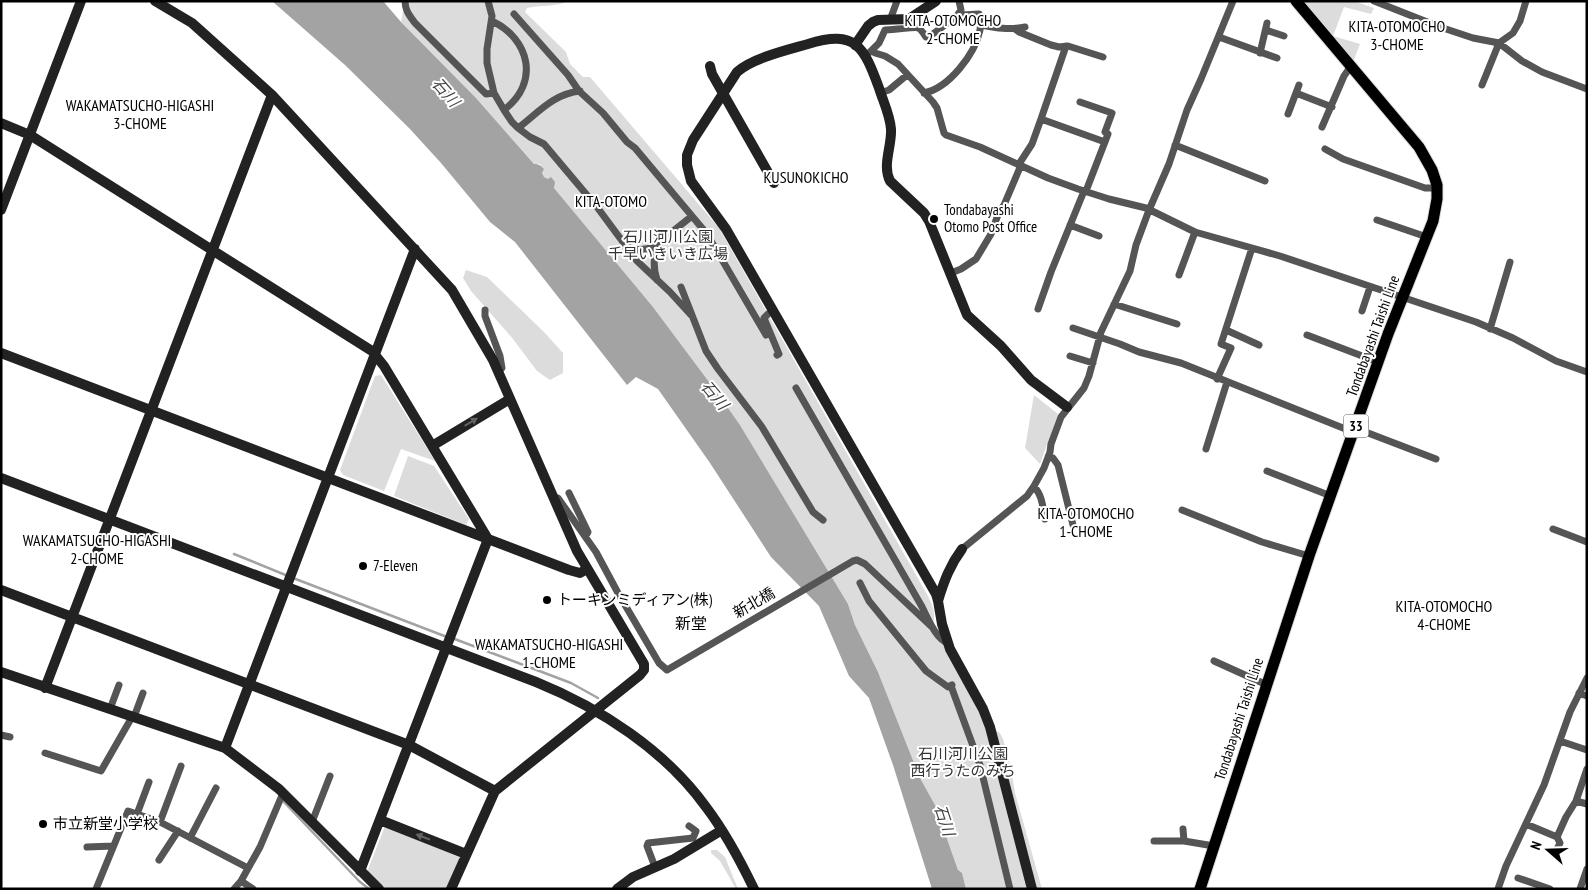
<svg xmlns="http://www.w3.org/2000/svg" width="1588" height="890" viewBox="0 0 1588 890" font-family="'PT Sans Narrow','Noto Sans JP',sans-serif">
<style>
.green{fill:#dcdcdc}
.water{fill:#a3a3a3}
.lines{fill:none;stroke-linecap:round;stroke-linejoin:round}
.stream{stroke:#a3a3a3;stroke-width:2.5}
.primary-casing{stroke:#dbdbdb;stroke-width:13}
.street{stroke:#555;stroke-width:7}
.secondary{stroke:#222;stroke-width:10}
.primary{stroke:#000;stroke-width:11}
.oneway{fill:#646464}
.poi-dot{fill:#000;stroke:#fff;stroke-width:2}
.labels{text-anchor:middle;stroke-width:4;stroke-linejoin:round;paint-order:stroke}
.shield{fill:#fff;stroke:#4c4c4c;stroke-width:1}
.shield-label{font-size:14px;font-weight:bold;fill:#000}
.poi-label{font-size:15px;fill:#000;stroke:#fff;text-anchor:start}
.park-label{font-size:15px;fill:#333;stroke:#fff}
.street-label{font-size:15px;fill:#000;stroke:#fff}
.neighbourhood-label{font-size:16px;fill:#000;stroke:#fff}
.water-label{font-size:16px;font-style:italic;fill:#444;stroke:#fff}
</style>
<rect width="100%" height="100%" fill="#fff"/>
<path class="green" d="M405,1H569C555,7 541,5 527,8L525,12L566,52L570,64L583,77H590L719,228L920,582C926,593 938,610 933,623L990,727L1000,733L1003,739L1011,768L1015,793L1042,889H966L962,874L958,870L935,805L920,778L878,672L855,625L848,604L740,425L721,398L653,307L554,188L548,179L544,177L542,173L544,169L540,164H534L476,98L401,22Z
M1301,1H1354L1374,8L1371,14L1344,7L1333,36L1360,44L1353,62Z
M466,270L487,277L544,332L563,353V373L550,380L537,371L513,339L471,291L463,278Z
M381,375L435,461L401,449L384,491L343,475L340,470L375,376Z
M1034,395L1058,414L1040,464L1025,448Z
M408,456L434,466L469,519L466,525L394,496Z
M385,826L459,857V862L447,889H385L367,872Z
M711,850H717L725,857L738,889H736L720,861L711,853Z"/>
<path class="water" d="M272,1H383L401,22L476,98L534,164C538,164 541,165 544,169L542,173L544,177L548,179L551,177L555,182L554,188L653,307L721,398L740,425L848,604L855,625L878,672L920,778L935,805L958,870L962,873L966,889H932L893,765L869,698L849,676L819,606L771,557L710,463L658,389L636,377L627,385L515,242L490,222L441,163L410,129L345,65Z"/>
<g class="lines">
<path class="stream" d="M234,554L288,576
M293,578L447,637
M452,638L571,683L598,698
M283,801L359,881L369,889"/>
<defs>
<path id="primary" d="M1200,889L1309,556L1388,334L1433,221L1437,199V185L1432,170L1419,147L1296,1"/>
</defs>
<use href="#primary" class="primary-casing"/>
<path class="street" d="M405,1C405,11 410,16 415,23L486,94L494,93
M488,1L492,16L487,49V63L494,93L504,110L512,122L518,128L530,137L544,144L597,207L637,261L670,292L691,315
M1374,1L1440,27L1473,38L1499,43L1522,61L1542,72L1587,89
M514,14L568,75L579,91L603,113L627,142L635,148L707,234L766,335
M890,20L897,1
M492,21C530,39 540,83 504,110
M981,25C997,28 1008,30 1025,27
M1015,29L1019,32L1051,45L1059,47L1068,46L1103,57
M1266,30L1284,36
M1219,37L1277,58
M1066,46L1041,119L1105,142
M873,50L875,53L885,56L898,64L933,102L937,108L944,133L946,135L980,147L1048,178L1078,189L1109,199L1146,208L1195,232L1280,256L1476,322L1513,338L1556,361L1587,372
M870,52L879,43L885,30C890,30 916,27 918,28C921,29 924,34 926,37L930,36L956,17L961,10L959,1
M1260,53L1267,23
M1482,85L1499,43L1513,33L1520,21L1526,1
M880,93L889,90L907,75
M924,93C949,88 975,54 980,30C981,25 980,19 979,14L962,15L959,14
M1296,93L1332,107
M1080,102L1112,113L1105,132L1108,134L1086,191
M1288,114L1299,85
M1322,127L1344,76L1351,66
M518,128C538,113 553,94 580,91
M1175,145L1265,181
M1325,149L1343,159L1425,188H1437
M1019,164L1032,144L1041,119
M1377,220L1427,237
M1070,225L1099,236
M626,247L638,250L652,248L692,216
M951,273L961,269L976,259L991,234L999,212L1004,205L1021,165
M1179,275L1195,232
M657,280C653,267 653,257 659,245
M681,287L706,351L718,369L762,427L813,512L823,520
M1114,304L1177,324
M1038,309L1051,272L1084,191
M485,310V316L500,356L502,368L498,372
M1362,311L1370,287
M768,314L764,318L779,354L777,355
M1073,328L1120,344L1139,352L1181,363L1353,432
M1490,329L1510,262
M1226,330L1259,345
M1307,335L1378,362
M1070,356L1093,363
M1217,379L1231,348L1221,344L1252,248
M796,388L921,605C927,616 936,640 948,643
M1355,428L1436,459
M1206,449L1227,382
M1048,457L1053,458L1058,465L1073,525
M1267,471L1331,496
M1034,487C1042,494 1043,508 1045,519
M569,493L588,532L587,534
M554,500L558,498L596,552L618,593L659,663L667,670L853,561L857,560L865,564L933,628
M1182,510L1262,542L1309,556
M1553,529L1587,542
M962,549L1027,496L1034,486L1044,468L1050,452L1051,444L1061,417L1084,388L1089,376L1101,332L1130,271L1136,245L1149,210L1169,164L1187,110L1201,79L1233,1
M860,583L869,601L926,671L948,687L952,685
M1214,661L1267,685
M951,686L980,765L1010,889
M1579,693L1587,696
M110,709L119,685
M134,717L143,693
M1,735L10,737
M1560,741L1587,750
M45,753L101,771L132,717
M1576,801L1587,804
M137,814L149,782
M160,822L181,766
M312,822L330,776
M1526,824L1557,837
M1183,829L1184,841
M190,838L216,788
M1154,841H1184L1214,846
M87,847L113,846
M1554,855L1560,843L1557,837L1566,817L1576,801L1587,769
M159,860L178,831
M655,867L647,846L648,843L693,838L696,831L689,826
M1518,878L1550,889
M241,881L253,889
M96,889L128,811L160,822L248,868
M234,889L241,881L260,847L283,793
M1498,889L1506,866L1544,785L1570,712L1587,678
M1580,889L1587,869"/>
<path class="secondary" d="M155,1L192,23L272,95L452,290L493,360L577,551L644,664V670L640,675L495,791L451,889
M855,45L868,26L873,22L878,20L909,19L936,1
M710,66L712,74L774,183
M1,123L30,135L372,351L384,366L488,539L360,871
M1,210L81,1
M1,353L569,570L580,573L587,569
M432,446L510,399
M1,478L536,682C600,708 665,750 706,807C725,832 740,860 754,889
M1,590L409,745L495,791
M938,601C944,581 950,565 962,549
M1,672L225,748L279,789L379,889
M45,688L272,95
M225,748L415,249
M380,820L466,854
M617,889L633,877L674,859L722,830
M1032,889L990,727L983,709L950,649L942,624L938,601L936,594L726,229L691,181L687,165V155L693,140L737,72C753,58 787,50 808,44C856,29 864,47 879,88C883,101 890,115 891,129C892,146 882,165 890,181L924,213L929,221L967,315L1001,346L1031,380L1067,407"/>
<use href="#primary" class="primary"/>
</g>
<defs><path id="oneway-solid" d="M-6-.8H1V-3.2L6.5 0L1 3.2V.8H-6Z" transform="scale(1.25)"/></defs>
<g class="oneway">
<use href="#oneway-solid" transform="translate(471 422) rotate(-31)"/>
<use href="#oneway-solid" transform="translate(423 837) rotate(-159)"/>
</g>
<g class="poi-dot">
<circle cx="934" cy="219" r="5"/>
<circle cx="363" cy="566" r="5"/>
<circle cx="547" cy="600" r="5"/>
<circle cx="43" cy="824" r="5"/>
</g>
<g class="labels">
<rect class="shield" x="1343.5" y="414.5" width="25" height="23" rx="4"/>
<g class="shield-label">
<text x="1356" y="431">33</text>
</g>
<g class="poi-label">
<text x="944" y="215">Tondabayashi<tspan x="944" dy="17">Otomo Post Office</tspan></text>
<text x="373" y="571">7-Eleven</text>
<text x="557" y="605">トーキンミディアン(株)</text>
<text x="53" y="829">市立新堂小学校</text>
</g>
<g class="park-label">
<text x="668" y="242">石川河川公園<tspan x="668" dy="17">千早いきいき広場</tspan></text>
<text x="963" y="759">石川河川公園<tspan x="963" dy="17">西行うたのみち</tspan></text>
</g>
<g class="street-label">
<text transform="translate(1373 336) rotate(-70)" y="5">Tondabayashi Taishi Line</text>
<text transform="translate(754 603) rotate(-30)" y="5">新北橋</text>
<text transform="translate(1239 719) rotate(-72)" y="5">Tondabayashi Taishi Line</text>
</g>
<g class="neighbourhood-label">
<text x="953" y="26">KITA-OTOMOCHO<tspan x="953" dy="18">2-CHOME</tspan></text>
<text x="1397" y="32">KITA-OTOMOCHO<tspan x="1397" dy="18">3-CHOME</tspan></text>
<text x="140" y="111">WAKAMATSUCHO-HIGASHI<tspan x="140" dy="18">3-CHOME</tspan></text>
<text x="806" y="183">KUSUNOKICHO</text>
<text x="611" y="207">KITA-OTOMO</text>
<text x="1086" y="519">KITA-OTOMOCHO<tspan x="1086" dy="18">1-CHOME</tspan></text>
<text x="97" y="546">WAKAMATSUCHO-HIGASHI<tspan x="97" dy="18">2-CHOME</tspan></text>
<text x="1444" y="612">KITA-OTOMOCHO<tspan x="1444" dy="18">4-CHOME</tspan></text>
<text x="691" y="629">新堂</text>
<text x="549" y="650">WAKAMATSUCHO-HIGASHI<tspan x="549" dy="18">1-CHOME</tspan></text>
</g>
<g class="water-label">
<text transform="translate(446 92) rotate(49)" y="6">石川</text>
<text transform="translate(715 395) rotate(50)" y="6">石川</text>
<text transform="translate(945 820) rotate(72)" y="6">石川</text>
</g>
</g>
<rect width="1588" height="890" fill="none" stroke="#000000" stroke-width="5"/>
<g transform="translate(1548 850) rotate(290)" stroke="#ffffff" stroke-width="4" paint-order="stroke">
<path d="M0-4L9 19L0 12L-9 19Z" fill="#000000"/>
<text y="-8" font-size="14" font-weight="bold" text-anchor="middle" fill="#000000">N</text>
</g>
</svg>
